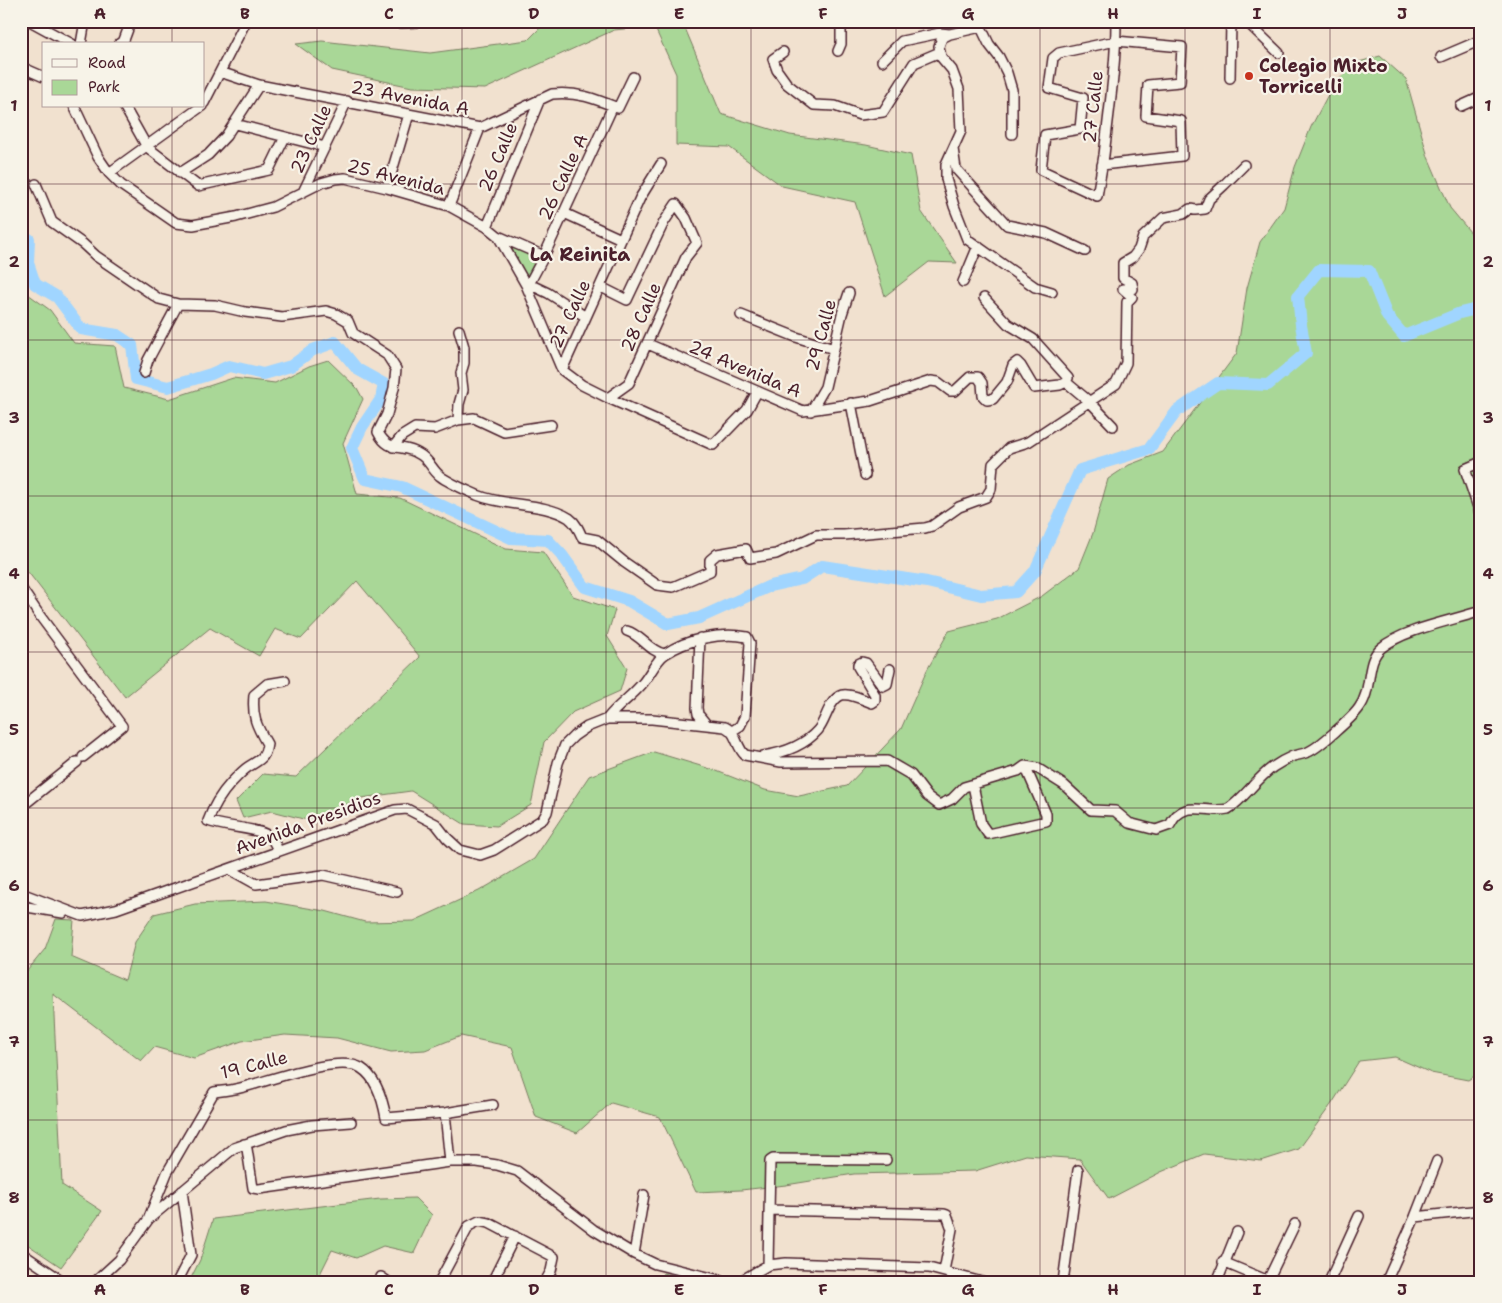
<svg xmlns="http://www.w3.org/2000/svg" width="1502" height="1303" viewBox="0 0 1502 1303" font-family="'Shantell Sans',sans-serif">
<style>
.green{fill:#a9d797;stroke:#7a7b61}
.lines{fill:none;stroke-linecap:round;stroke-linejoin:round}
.river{stroke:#a0d5ff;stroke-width:12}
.minor-casing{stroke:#4a1f2b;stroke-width:12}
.minor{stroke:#f7f3e8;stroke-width:9}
.grid{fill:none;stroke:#4a1f2b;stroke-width:1;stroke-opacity:0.55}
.poi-dot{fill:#c8321e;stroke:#f7f3e8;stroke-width:2}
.labels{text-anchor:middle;stroke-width:4.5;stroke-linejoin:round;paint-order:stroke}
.poi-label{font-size:18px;font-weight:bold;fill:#4a1f2b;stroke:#f7f3e8;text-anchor:start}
.street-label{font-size:18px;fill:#4a1f2b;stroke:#f7f3e8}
.neighbourhood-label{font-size:19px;font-weight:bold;fill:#4a1f2b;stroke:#f7f3e8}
.neatline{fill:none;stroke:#4a1f2b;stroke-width:2}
.grid-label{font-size:16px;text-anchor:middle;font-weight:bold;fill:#4a1f2b}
</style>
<rect width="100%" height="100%" fill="#f1e1cf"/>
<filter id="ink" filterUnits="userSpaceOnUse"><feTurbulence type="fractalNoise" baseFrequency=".02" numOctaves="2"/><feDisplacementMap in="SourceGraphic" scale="10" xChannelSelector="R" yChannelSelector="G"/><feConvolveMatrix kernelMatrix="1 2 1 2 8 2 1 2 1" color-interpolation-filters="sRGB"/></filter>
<g filter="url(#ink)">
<path class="green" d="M547,21H682L721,114L790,135L866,145L911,155L921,211L957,263L929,262L885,296L855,202L782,186L729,147L676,145V74L654,26L614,30L485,89L412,87L332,70L296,44L322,41L430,53L528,40Z
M1380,56L1406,79L1428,157L1450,208L1481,245V1072L1468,1080L1431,1073L1395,1057L1359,1061L1333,1102L1299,1149L1261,1161L1204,1154L1161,1172L1109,1199L1080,1159L1026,1155L975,1171L854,1174L786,1185L741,1190L696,1192L660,1117L611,1103L577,1133L536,1117L512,1047L461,1036L425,1050L391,1052L337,1038L285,1035L242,1041L194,1058L154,1047L141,1061L53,994L62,1185L102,1211L61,1267L21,1240V968L27,971L45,949L56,919L74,920L71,957L125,980L135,942L154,914L195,904L266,901L325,911L365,922L414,921L479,891L534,859L589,776L654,752L714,770L765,790L799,796L847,786L901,729L927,670L949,631L997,619L1042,596L1079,568L1093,533L1108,479L1129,465L1163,452L1237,353L1247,288L1260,242L1284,208L1295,167L1311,127L1331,89L1352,64Z
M509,243L538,256L527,279Z
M21,289L50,310L74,343L115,346L124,388L169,399L233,378L275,383L309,366L328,360L357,388L363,399L343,443L357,494L400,498L506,549L543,552L573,596L615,610L607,636L627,668L620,691L573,712L544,742L531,805L497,826L464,824L411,791L361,798L311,821L272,811L243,818L236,801L263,774L296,777L420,657L357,581L301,639L275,629L259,656L210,628L125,697L21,563Z
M415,1198L432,1215L414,1253L383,1246L356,1258L332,1250L316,1282H189L200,1260L213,1219L380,1199Z
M663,1273L692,1282H659Z"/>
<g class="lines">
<path class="river" d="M21,235L29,239L28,263L35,284L57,297L81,329L117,335L132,345L136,379L168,387L211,374L229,366L263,374L291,366L313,350L335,342L357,369L384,384L381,399L362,427L352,448L365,479L402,487L511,538L548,540L562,555L585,587L629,601L668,624L699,618L770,586L802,579L822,566L927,582L981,595L1016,592L1035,571L1080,470L1149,449L1177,411L1218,383L1268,385L1306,353L1301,325L1298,296L1319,270L1369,271L1387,316L1404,336L1460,313L1481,308"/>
<defs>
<path id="minor" d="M30,21L72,44
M390,21L402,23L433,21
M978,21L989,44L999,57L1007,73L1012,90V134
M1246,21L1279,53
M950,34L942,38L939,46L941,57L952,70L959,89L961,131L946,164V179L954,206L967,239L1035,287L1052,292
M81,44L85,21
M119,44L124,40L131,21
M838,51L841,44V21
M783,52L773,59L777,70L787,84L814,105L835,106L860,115L883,112L914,63L940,52
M1441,57L1481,40
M882,61L902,41L940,33L950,34L981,27
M21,67L44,77
M220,72L259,85L480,128L552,94C576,91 596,99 618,108L633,77
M1230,78L1231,21
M204,103L246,21
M74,106L98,157L109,173L121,185L176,223L193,225L236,217L273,207L321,183L335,179L345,178L387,188L449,206L487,227L498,236L544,256
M124,106L147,147L198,186L269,170L285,137
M1461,106L1481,97
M235,124L325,147
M953,149L956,169L1007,225L1046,233L1085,251
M1102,165L1182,156L1181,121L1146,116L1148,85L1180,82L1182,47L1116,41L1059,53L1053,58L1049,88L1083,98L1080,129L1045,135L1041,170L1097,196L1104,155C1109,111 1116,66 1116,21
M109,173L202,106
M180,173L208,155L226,136L259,85
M36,184L52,222L83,244L96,256L159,299L178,304L215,305L245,312L282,317L326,311L336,314L348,321L353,333L387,355L396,369L394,388L387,414L378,432C389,454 402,443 419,454C429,459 432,470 440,476C449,483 466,490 477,495C506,507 543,502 569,518C576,523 579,530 582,537L597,540L624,562L657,585L673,587L710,571V560L717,554L746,549L750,558L776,554L816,535H844L925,528L932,526L959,507L986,497L991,489L993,464L1009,448L1028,442L1116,384L1126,363L1127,302L1132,297L1123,289H1133L1132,283L1123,278V263L1133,257L1139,249L1143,237L1163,218L1183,214L1190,209L1195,210L1205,209L1209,199L1224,185L1244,165
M387,188L409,114
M304,190L347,101
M449,206L480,128
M564,213L621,239
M487,227L540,99
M498,236L526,285L562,370L582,385L608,398L713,445L747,410L757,392
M963,282L978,246
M529,284L548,293L586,317
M526,285L529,284L544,256L613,106
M601,287L627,300L664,222L676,204L686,218L697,243L686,257L629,383L608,398
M984,298L1008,324L1033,339L1068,378L1066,382L1090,402L1113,426
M741,315L796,337L834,349
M648,344L803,411L870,401L931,381L938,382L950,391H955L970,377H978L982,383L983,396L987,400L993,399L1007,382L1013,365L1017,362L1021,366L1034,388L1060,385L1066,382
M562,370L640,198L661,164
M144,373L148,360L178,304
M851,403L865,475
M811,411L825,387L842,314L849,293
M458,420L459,404L463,390L461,373L464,363V347L459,330
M393,447L402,436L415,428L435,429L458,420L474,418L504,432L551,425
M1481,462L1465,469L1481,516
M21,588L40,616L122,726L83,757
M627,631C641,635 649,651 664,654
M700,638L697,708L698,714L707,725
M607,719C617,706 631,697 642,684C650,675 656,660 665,654C687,639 721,632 747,637L750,643L745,716L740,726L732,731
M763,756C783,753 804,746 818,730C826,721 829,699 842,695C850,693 864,700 872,703L875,701V695L858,667V664L862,662L866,663L883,686L887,684L890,669
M1025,766L1037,768L1064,785L1091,810L1115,811L1129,823L1156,830L1170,825C1183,798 1205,814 1228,809C1243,800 1256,779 1273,767C1279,763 1286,759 1293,756C1298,755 1303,754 1308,752C1318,748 1352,718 1359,708C1373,690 1365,661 1381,648C1404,629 1451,621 1481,611
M973,785L981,824L988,834L1046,821V814L1025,766
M21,807L77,762
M278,851C276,845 273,839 267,835C257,828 223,827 208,821C213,807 221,794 231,783C236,778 242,771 248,767C260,759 265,759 267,744C256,725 252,717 254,695L267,684L285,681
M229,869L256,884L323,875L397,892
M21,893L82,916L116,909L395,810L407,809L436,824L447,838L460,850L480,855L494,850L543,819L547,812L558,763L565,745L574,736L587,727L607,719H652L725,727C737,732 736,747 745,755L781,762L887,761L911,775L927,796L939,805L952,799L964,787L1018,771L1025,766
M21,906L63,913
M445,1113L450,1162
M244,1144L247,1149L253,1188L259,1189L450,1162H477L497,1165L517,1171L594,1230L634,1254L655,1264L728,1282
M770,1210L944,1214L947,1215L952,1229L944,1271
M1415,1217L1481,1210
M150,1218L234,1148L286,1130L312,1125L351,1122
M21,1253L64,1282
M634,1254L644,1195
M1223,1262L1271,1282
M768,1265L770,1161L773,1159L886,1160
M381,1277L388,1282
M1268,1280L1295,1224
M95,1282L119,1260L148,1220L167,1173L214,1092C222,1091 232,1090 240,1088C266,1082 338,1054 361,1068C377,1078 383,1101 386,1118L445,1113L493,1105
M177,1282L191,1255L182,1191
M439,1282L469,1226L479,1221L489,1223L554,1257L551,1271L545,1282
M492,1282L515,1236
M739,1282L768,1265L786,1263L929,1268L982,1282
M1063,1282L1078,1170
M1217,1282L1237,1232
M1329,1282L1359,1216
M1386,1282L1415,1217L1437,1161"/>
</defs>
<use href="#minor" class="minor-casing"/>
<use href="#minor" class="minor"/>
</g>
</g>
<path class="grid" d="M172,21V44M317,21V1282M462,21V1282M606,21V1282M751,21V1282M896,21V1282M1040,21V1282M1185,21V1282M1330,21V1282M172,106V1282M21,184H1481M21,340H1481M21,496H1481M21,652H1481M21,808H1481M21,964H1481M21,1120H1481"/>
<circle class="poi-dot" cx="1249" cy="76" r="5"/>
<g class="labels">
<g class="poi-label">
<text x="1259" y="72">Colegio Mixto<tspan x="1259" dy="21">Torricelli</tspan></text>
</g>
<g class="street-label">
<text transform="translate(410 98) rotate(11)" y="6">23 Avenida A</text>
<text transform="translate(1093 107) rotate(-84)" y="6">27 Calle</text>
<text transform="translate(311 139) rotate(-65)" y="6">23 Calle</text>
<text transform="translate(498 157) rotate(-67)" y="6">26 Calle</text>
<text transform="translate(396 177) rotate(14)" y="6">25 Avenida</text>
<text transform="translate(563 177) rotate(-65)" y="6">26 Calle A</text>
<text transform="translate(570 314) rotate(-65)" y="6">27 Calle</text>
<text transform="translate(641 317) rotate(-66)" y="6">28 Calle</text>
<text transform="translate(821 335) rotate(-75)" y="6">29 Calle</text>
<text transform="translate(745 369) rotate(23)" y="6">24 Avenida A</text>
<text transform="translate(308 823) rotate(-20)" y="6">Avenida Presidios</text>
<text transform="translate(254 1065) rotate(-14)" y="6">19 Calle</text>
</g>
<g class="neighbourhood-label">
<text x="580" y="261">La Reinita</text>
</g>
</g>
<rect width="1502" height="1303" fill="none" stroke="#f7f3e8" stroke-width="55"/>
<rect x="42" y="42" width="162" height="65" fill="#f7f3e8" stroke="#b29e9c"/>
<rect x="52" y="59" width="25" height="8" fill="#f7f3e8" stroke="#b29e9c"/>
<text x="88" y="68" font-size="15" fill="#4a1f2b">Road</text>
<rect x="52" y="80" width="25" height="15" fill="#a9d797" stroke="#b29e9c"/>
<text x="88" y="92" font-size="15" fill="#4a1f2b">Park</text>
<rect x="28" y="28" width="1446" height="1248" class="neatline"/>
<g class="grid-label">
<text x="100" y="19">A</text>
<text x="245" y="19">B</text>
<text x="389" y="19">C</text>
<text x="534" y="19">D</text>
<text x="679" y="19">E</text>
<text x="823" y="19">F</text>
<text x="968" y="19">G</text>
<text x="1113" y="19">H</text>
<text x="1257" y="19">I</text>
<text x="1402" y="19">J</text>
<text x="14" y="111">1</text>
<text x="1488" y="111">1</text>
<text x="14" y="267">2</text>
<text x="1488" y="267">2</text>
<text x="14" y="423">3</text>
<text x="1488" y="423">3</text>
<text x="14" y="579">4</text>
<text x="1488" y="579">4</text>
<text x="14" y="735">5</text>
<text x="1488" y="735">5</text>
<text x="14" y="891">6</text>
<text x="1488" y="891">6</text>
<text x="14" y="1047">7</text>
<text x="1488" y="1047">7</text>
<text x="14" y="1203">8</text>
<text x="1488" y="1203">8</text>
<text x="100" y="1295">A</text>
<text x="245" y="1295">B</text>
<text x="389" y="1295">C</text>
<text x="534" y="1295">D</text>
<text x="679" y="1295">E</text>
<text x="823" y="1295">F</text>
<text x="968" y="1295">G</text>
<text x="1113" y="1295">H</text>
<text x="1257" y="1295">I</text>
<text x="1402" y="1295">J</text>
</g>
</svg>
